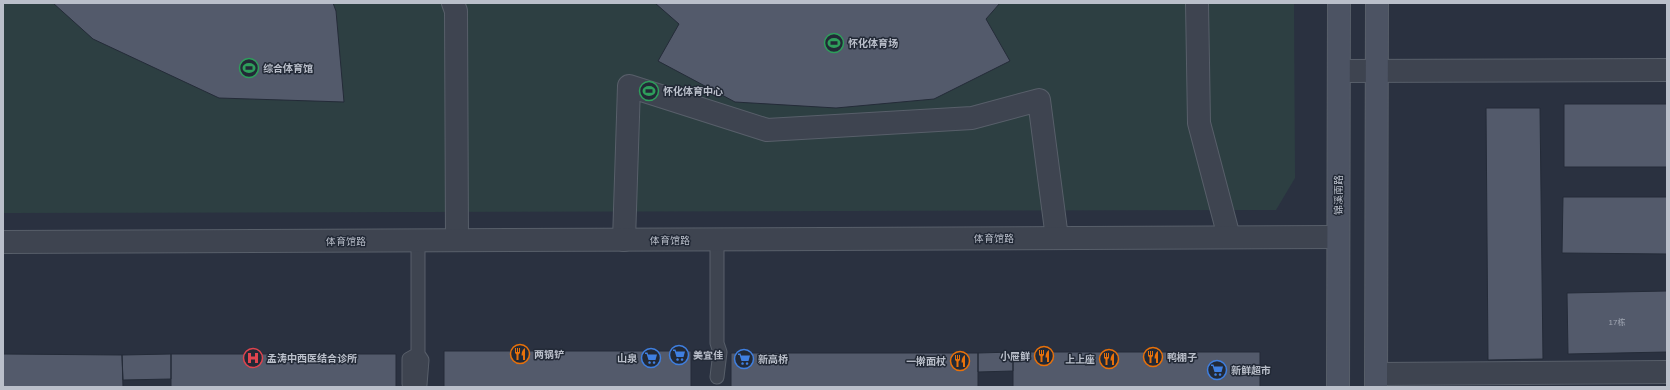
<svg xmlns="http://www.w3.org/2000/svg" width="1670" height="390" viewBox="0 0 1670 390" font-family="Helvetica,'Noto Sans SC',sans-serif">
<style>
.green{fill:#2d3f42}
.building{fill:#535a6b;stroke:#242b38}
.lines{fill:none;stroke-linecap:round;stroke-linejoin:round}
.service-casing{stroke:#585f6a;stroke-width:15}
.minor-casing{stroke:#585f6a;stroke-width:24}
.tertiary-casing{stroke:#585f6a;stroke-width:24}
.secondary-casing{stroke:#585f6a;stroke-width:24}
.service{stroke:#3e4450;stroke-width:13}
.minor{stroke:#3e4450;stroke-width:22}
.tertiary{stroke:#3e4450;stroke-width:22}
.secondary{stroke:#4c5363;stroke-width:22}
.labels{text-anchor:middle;stroke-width:3;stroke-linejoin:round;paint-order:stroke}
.number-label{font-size:8px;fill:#a0a6b2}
.poi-label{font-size:10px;font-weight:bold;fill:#babfca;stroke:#222936;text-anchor:start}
.street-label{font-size:10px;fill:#babfca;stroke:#222936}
</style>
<rect width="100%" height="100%" fill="#2a3140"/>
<path class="green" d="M3,3H1294L1295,178L1276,210L3,213Z"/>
<path class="building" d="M53,3H333L336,11L344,102L219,98L93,39Z
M655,3H1000L986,19L1010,61L934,99L836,108L735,102L658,61L679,24Z
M1564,104H1667V167H1564Z
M1486,108H1540L1543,359L1488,360Z
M1563,197H1667V254L1562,253Z
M1667,291V352L1568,354L1567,293Z
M444,351H691V387H444Z
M1013,352H1260V387H1013Z
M1013,352V371L978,372V353Z
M731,353H978V387H731Z
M3,354L122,355L123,387H3Z
M171,354H396V387H171Z
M171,354V379L123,380L122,355Z"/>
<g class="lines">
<defs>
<path id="service" d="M717,239V343L720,352L717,377
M412,387L409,384V359L418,354
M418,387L420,385L422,360L418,354V240"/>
<path id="minor" d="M453,3L456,11L457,240
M1197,3L1199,123L1229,237
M1339,71L1667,70
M624,240L629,86L767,130L972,118L1039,100L1057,238
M1376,374L1667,372"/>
<path id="tertiary" d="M3,242L1338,237"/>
<path id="secondary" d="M1338,387L1339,3
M1376,387L1377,3"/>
</defs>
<use href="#service" class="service-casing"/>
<use href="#minor" class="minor-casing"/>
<use href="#tertiary" class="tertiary-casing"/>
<use href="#secondary" class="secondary-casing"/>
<use href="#service" class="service"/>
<use href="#minor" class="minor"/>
<use href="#tertiary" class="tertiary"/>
<use href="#secondary" class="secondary"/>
</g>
<defs>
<symbol id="stadium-ring" viewBox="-11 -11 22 22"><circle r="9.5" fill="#222936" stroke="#2e9e5b" stroke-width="1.5"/><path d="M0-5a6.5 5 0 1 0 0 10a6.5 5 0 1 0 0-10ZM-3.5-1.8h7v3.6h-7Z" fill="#2e9e5b"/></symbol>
<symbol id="restaurant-ring" viewBox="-11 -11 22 22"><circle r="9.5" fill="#222936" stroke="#e8710a" stroke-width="1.5"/><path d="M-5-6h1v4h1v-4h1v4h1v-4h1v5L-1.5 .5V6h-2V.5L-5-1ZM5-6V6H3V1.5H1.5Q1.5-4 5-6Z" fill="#e8710a"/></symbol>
<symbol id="supermarket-ring" viewBox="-11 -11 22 22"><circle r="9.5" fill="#222936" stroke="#3f7fe0" stroke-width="1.5"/><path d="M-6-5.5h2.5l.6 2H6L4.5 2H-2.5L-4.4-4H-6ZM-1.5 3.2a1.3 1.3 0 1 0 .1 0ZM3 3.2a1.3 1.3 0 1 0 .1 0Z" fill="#3f7fe0"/></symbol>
<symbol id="hospital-ring" viewBox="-11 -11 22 22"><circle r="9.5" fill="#222936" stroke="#e0444e" stroke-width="1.5"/><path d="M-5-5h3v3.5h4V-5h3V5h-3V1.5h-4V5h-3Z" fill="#e0444e"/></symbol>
</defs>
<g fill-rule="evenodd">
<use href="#stadium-ring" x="823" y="32" width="22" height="22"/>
<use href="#stadium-ring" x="238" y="57" width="22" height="22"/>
<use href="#stadium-ring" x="638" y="80" width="22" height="22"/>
<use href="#restaurant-ring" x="509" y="343" width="22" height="22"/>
<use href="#supermarket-ring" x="668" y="344" width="22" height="22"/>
<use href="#restaurant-ring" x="1033" y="345" width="22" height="22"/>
<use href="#restaurant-ring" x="1142" y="346" width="22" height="22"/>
<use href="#hospital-ring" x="242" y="347" width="22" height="22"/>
<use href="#supermarket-ring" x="640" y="347" width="22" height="22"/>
<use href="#supermarket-ring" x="733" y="348" width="22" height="22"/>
<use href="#restaurant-ring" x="1098" y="348" width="22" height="22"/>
<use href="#restaurant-ring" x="949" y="350" width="22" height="22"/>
<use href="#supermarket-ring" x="1206" y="359" width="22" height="22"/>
</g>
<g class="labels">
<g class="number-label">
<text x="1617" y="325">17栋</text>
</g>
<g class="poi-label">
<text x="848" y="47">怀化体育场</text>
<text x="263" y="72">综合体育馆</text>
<text x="663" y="95">怀化体育中心</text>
<text x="534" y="358">两锅铲</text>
<text x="693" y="359">美宜佳</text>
<text x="1030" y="360" text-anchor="end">小屉鲜</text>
<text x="1167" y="361">鸭棚子</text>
<text x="267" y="362">孟涛中西医结合诊所</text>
<text x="637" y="362" text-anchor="end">山泉</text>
<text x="758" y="363">新高桥</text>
<text x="1095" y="363" text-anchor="end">上上座</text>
<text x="946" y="365" text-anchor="end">一擀面杖</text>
<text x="1231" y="374">新鲜超市</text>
</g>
<g class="street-label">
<text transform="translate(1338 195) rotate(-90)" y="4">锦溪南路</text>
<text x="994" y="242">体育馆路</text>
<text x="670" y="244">体育馆路</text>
<text x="346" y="245">体育馆路</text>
</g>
</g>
<rect width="1670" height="390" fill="none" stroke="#babfca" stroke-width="8"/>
</svg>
